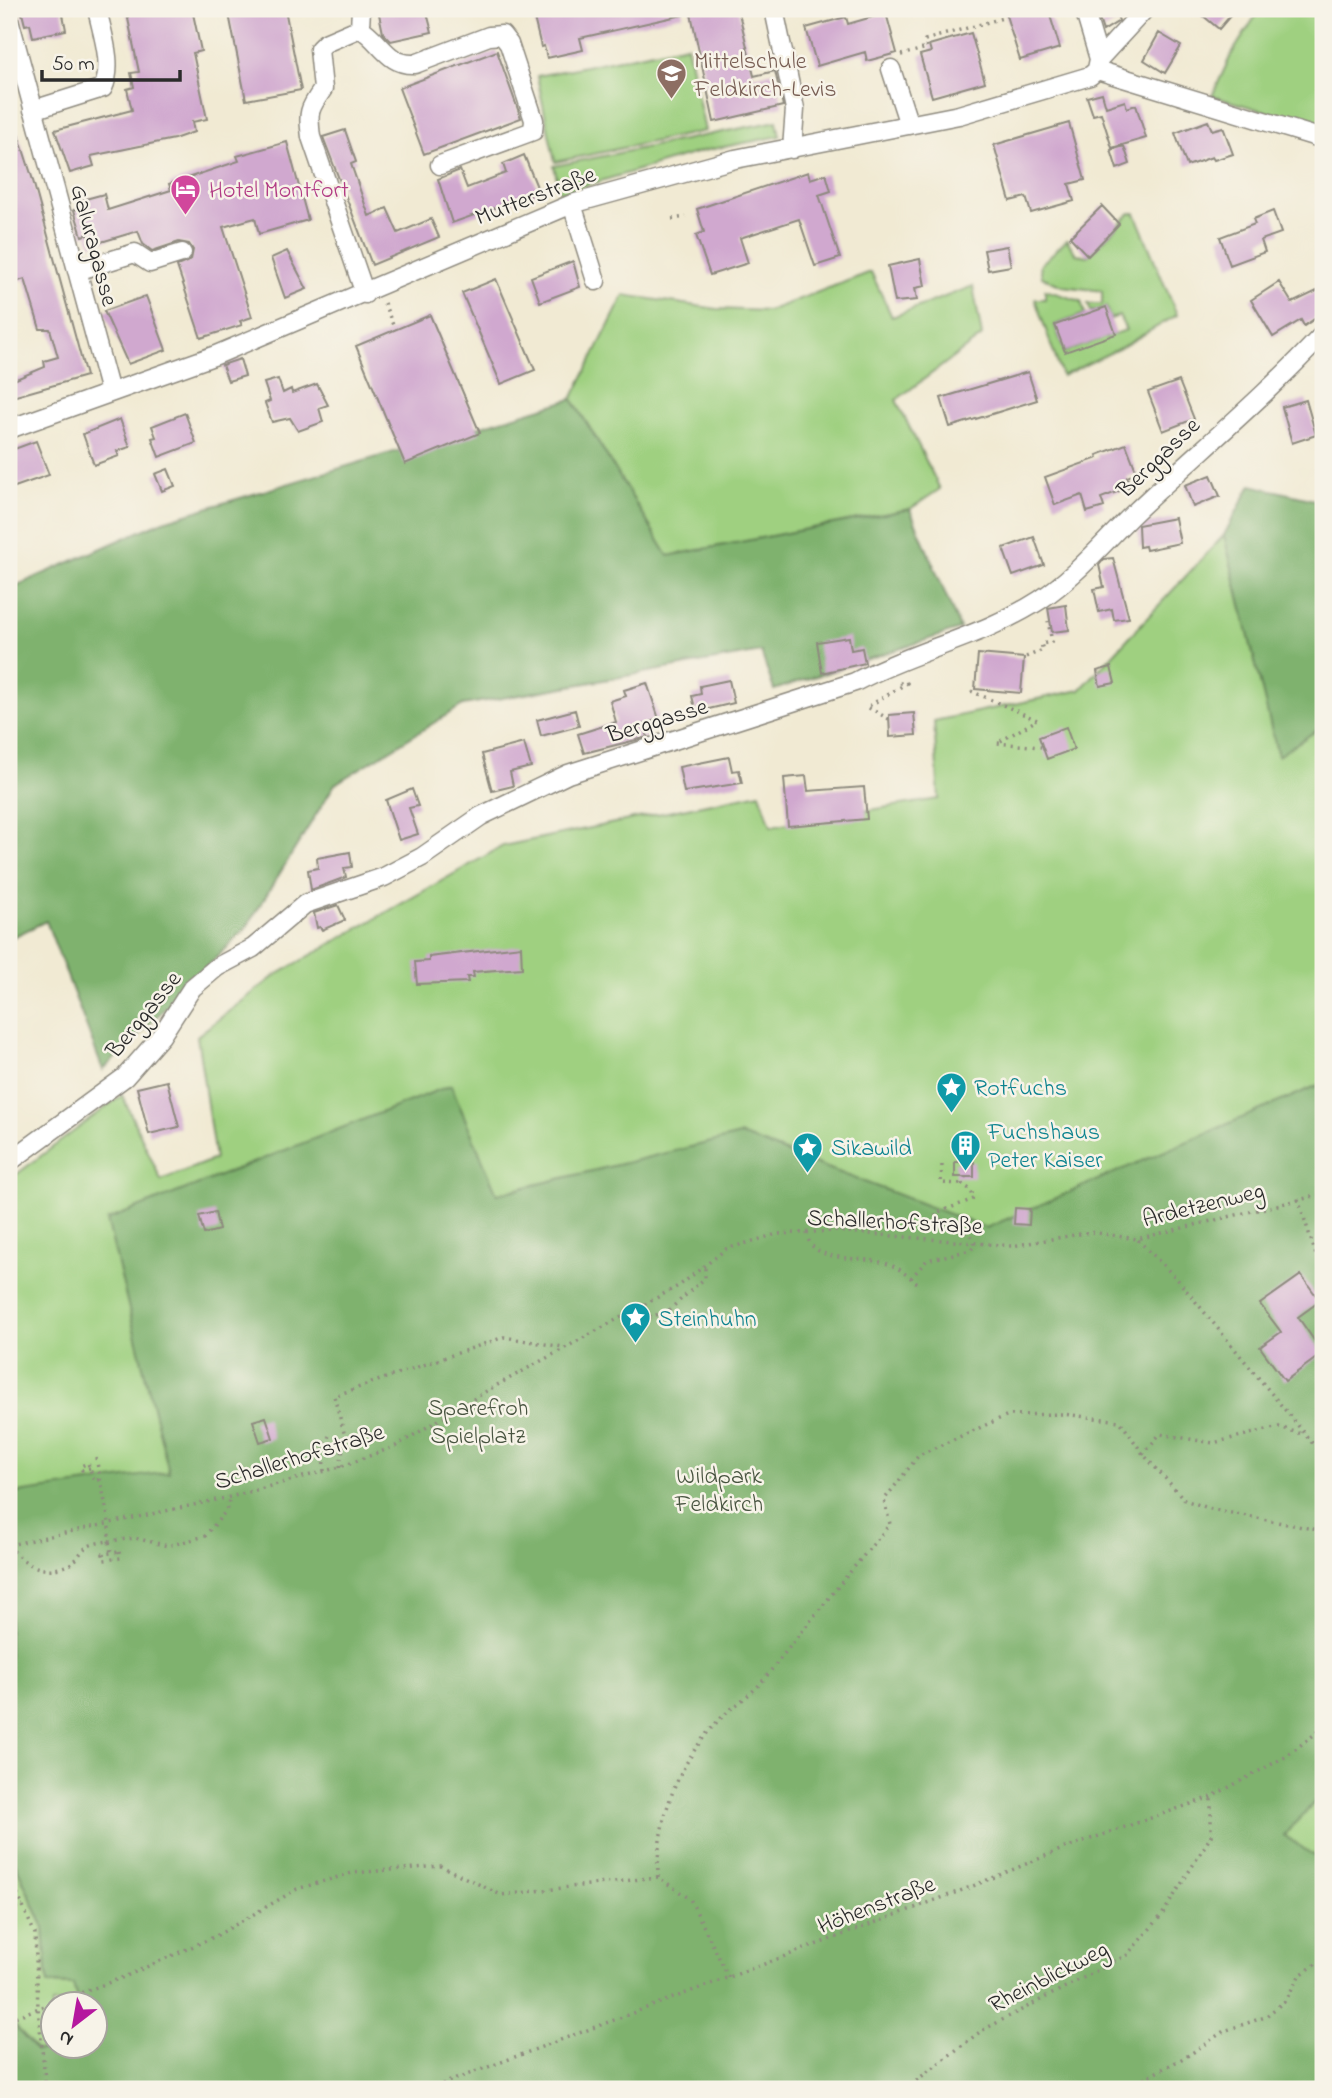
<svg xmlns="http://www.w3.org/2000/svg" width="1332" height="2098" viewBox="0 0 1332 2098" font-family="'Indie Flower',sans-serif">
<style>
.green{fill:#9fd080;stroke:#657e56;stroke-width:2}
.forest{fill:#7fb26e;stroke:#556e4c;stroke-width:2}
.building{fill:#d0a8cf}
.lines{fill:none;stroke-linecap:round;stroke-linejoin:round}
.minor-casing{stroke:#8e8a7f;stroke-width:21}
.path{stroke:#8e8a7f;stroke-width:3.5;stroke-dasharray:2 5;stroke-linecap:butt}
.minor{stroke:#fff;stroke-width:18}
.labels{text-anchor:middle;stroke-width:5;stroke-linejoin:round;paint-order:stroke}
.education-label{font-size:24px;fill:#785e54;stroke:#f7f3e8;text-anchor:start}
.hotel-label{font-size:24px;fill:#b23c85;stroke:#f7f3e8;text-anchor:start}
.street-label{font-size:24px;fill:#2b2b2b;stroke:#f7f3e8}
.culture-label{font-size:24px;fill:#0d838f;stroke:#f7f3e8;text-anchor:start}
.park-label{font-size:24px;fill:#485440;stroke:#f7f3e8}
</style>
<rect width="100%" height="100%" fill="#f7f3e8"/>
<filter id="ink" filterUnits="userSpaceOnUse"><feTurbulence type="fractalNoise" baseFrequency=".0143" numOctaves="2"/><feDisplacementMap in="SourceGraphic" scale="14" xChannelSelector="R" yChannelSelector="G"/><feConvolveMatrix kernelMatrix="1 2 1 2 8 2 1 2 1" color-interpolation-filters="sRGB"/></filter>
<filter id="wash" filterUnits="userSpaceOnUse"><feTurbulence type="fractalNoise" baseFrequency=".00686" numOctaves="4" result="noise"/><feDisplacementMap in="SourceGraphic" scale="28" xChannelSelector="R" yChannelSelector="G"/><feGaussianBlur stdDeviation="1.57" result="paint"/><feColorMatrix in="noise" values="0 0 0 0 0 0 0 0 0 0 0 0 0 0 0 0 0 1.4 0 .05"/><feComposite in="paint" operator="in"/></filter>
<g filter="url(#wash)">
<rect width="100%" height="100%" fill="#f1ead3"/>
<path class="green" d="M1260,9H1323V128L1212,96L1231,55Z
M687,45L705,131L555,162L537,76Z
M777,121L780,136L703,151L560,193L554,166Z
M1130,213H1135L1177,315L1120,348L1062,376L1035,299H1045V290L1081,301L1085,314L1055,325L1065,352L1126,330L1119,316L1110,319L1106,307L1091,312L1088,304H1102V291L1062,286L1042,277L1040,265L1067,240L1076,254L1088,256Z
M871,272L892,317L973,286L982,336L896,400L940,489L910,509L668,556L572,399L624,295L717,309L768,311Z
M1224,535L1278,755L1323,726V1880L9,1573V1180L122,1095L161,1180L215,1159L197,1036L276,975L503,846L760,793L771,826L939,799L934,721L1080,690Z
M9,1849L44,1928L48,1984L74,1985L80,2003L52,2004L51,2049L36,2051L14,2024L9,2026Z"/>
<path class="forest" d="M572,399L668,556L910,509L960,629L774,690L761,652L463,705L335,784L246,928L103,1070L46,921L9,939V589L163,521Z
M1251,485L1323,502V726L1278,756L1224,535Z
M1323,1083V1793L1284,1835L1323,1862V2089H9V2026L13,2024L36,2051L51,2049L52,2009V2046H94V2004L78,2003L73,1985L48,1984L44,1928L9,1849V1494L169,1472L107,1220L451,1085L497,1194L740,1135L986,1228Z"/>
<g id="blocks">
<path class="building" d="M21,9H62L66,30L33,37L30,24L25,25Z
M126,9H163L164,14L192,9L201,51L193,53L207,119L192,122L194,132L174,139L91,156L94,166L70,173L55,130L132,110L127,89L134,87L131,73L139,72Z
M228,9H285L301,90L246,100Z
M378,9H426L432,32L391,41L383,33Z
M574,9H682L683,15L580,38L583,50L547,58L544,46L541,47L534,18Z
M690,9H738L754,76L775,71L783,106L714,122Z
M1004,9H1048L1060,48L1020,60Z
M1109,9H1115L1119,21L1103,31L1097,13Z
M1195,9H1236L1219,29Z
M886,13L897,53L867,61L865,52L817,66L806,28L846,17L848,24Z
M971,33L985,82L932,97L920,55L931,52L929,45Z
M1159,33L1181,46L1165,73L1144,60Z
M497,51L521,118L424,154L399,88Z
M1102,93L1106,107L1125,101L1127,108L1136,105L1146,138L1112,148L1101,113L1093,115L1087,97Z
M13,118L32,177L86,376L9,398V382L45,367L44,361L58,357L50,329H40L25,279L12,283L9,270V255L17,252L9,221V119Z
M1208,121L1212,130L1223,127L1233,154L1214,160L1212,157L1187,166L1175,133Z
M1069,123L1085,180L1069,184L1074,201L1031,213L1026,197L1010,201L994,145Z
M345,130L356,162L351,164L369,216L387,208L398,233L431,219L439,237L372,265L323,137Z
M287,142L308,220L259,234L255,218L223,227L252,317L240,321L242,325L201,338L177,266L191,260L193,250L189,244L179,242L152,251L143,244L138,231L91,245L88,234L82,236L74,210L80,208L78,201L104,194L108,210L171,190L169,184L239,161L237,156Z
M1124,146L1130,164L1117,169L1111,150Z
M524,155L539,192L452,223L438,179L460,170L467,188L506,173L503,164Z
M808,172L810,179L826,174L831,191L819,195L840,258L815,266L799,219L740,238L748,263L710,275L696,235L704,232L697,209Z
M1102,206L1119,224L1088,256L1070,237Z
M1273,211L1281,233L1261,240L1265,252L1230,265L1220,237L1255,224L1253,219Z
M1007,246L1011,266L988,270L984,250Z
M287,251L307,289L285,298L271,258Z
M920,259L925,286L915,288L917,300L895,302L888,266Z
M573,261L580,287L540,302L531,277Z
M496,279L535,370L501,384L462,293Z
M1279,282L1292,303L1323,288V313L1304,326L1301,320L1273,337L1251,300Z
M146,296L166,350L128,364L104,311Z
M1106,307L1116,334L1065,352L1055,325Z
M430,315L480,433L405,464L356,346Z
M240,359L245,376L228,381L222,365Z
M1028,372L1037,400L950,427L941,398Z
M278,379L283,393L291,389L292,393L317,384L328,405L319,408L323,422L298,431L290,418L272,422L265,403L270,401L264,383Z
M1179,381L1194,419L1163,431L1148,392Z
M1306,400L1316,435L1292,443L1282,407Z
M185,413L196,443L159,457L152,438L156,437L152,426Z
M120,419L130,447L117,451L119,456L94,465L83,434Z
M36,441L49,475L9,489V451Z
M1126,444L1137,473L1127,477L1130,487L1101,498L1104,507L1087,512L1082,495L1055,505L1045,477L1098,458L1097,455Z
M168,469L175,486L162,491L155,474Z
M1211,475L1220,496L1193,507L1185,485Z
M1175,518L1180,543L1146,550L1145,546L1139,547L1138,525Z
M1034,537L1044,565L1013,576L1003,548Z
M1113,558L1129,618L1114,620L1112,609L1099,612L1094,589L1104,587L1099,565L1104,559Z
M1066,605L1069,630L1052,632L1048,608Z
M849,637L851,650L862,648L865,663L822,673L817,642Z
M978,654L1024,658L1021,693L975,689Z
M1111,667L1115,683L1100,686L1097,671Z
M729,680L734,703L696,712L692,696L701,694L700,686Z
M647,683L659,719L644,724L648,737L584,753L578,734L616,722L610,701L626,696L624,690Z
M575,710L579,726L541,736L537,720Z
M914,713L916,735L890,737L889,715Z
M1066,727L1074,749L1047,759L1039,737Z
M524,743L531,767L510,772L513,786L492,791L482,754Z
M729,757L732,771L739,770L742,783L684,792L679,767Z
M806,776L808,791L864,787L867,819L788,826L784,778Z
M412,789L418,806L409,808L418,834L399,840L386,800Z
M350,852L352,867L344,868L346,877L311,890L308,870L318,868L317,858Z
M338,905L345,920L322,930L320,927L317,928L314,913Z
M521,946L522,968L473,972L474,977H467L468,982L417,984L415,962L429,961V957Z
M167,1081L179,1127L149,1134L137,1088Z
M955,1162H974V1177H955Z
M1015,1208L1030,1209L1029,1225L1014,1224Z
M215,1212L219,1230L204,1234L199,1216Z
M1301,1275L1320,1301L1298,1317L1323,1353L1285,1381L1260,1347L1281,1332L1260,1304Z
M266,1417L273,1438L260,1442L253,1421Z"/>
</g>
</g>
<g filter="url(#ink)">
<use href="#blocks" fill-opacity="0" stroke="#8e8a7f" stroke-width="2"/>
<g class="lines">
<defs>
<path id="minor" d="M361,9L360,28L325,43L319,49L323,89C308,110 308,112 311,137L365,294
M1084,9L1099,59L1097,69
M775,14L795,109L792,149
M9,19L110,392
M360,28C381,41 388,66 415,64L489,36L502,35L509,44L534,120L533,131L440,165
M1099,59L1145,9
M891,69L909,125
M1097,70L1323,139
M33,110L103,88C114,65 102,33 97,9
M572,204L596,281
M77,271L135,253L150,263L182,253
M9,429L216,355L572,204L735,159L959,115L1090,76L1097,70
M9,1162L125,1077L161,1036L192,988L217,967L253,948L305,904L384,877L422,857L481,816L568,774L855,682C915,650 983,637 1040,600C1076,576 1103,543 1134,513C1197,453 1264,398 1323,334"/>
</defs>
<use href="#minor" class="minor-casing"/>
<path class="path" d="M901,55L927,48L925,40L1006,17
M672,219L686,217
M384,303L395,330
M1026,657L1043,650L1041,644L1052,642L1048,621
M971,691L1037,720L997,743L1041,747
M889,719L867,707L907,683H895
M942,1165L941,1183L962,1184
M1298,1199L1316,1255
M841,1232L842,1219
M807,1233C810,1267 867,1253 893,1266C902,1270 911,1279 920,1285
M1138,1240L1177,1279L1323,1456
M911,1278L927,1260L971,1250L975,1244L971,1235L936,1217V1213L974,1199L971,1190L962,1184L965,1177
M638,1308L651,1317L669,1310L705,1278V1265
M1143,1454L1160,1434L1213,1443L1279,1427L1302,1434
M96,1458L109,1522V1541L135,1538L168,1546L205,1536L226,1511L230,1497
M340,1467L345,1436L334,1396L504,1337L563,1347
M90,1468L82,1470L81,1466L88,1463L94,1481L101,1479
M324,1471L323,1447L329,1436
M9,1545L230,1497L340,1467L396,1446L490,1389L680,1285L726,1249L777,1234L835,1231L1012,1246L1091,1232L1137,1239L1323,1194
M9,1545C24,1566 46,1577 72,1563C78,1559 81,1550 87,1547C93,1543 102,1542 109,1541L111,1553
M119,1552L121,1558L104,1560L103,1554Z
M9,1875L35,1934L38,2008L46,2089
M658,1877C656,1820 678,1763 717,1722C732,1706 752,1695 765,1678C806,1626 847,1575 890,1524L884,1500L919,1455L1008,1415L1063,1414L1120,1421L1143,1454L1185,1500L1211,1509L1323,1531
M9,1910L23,1906
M9,2019L124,1977L216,1936L297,1889L352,1873L441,1866L501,1895L658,1877L690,1899L729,1978
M429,2089L968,1888L1065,1848L1211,1797L1285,1757L1323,1728
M905,2089L981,2031L1127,1955L1162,1915L1211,1836V1797
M1125,2089L1189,2055L1224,2031L1265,2017L1286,2000L1299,1976L1323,1959"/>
<use href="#minor" class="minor"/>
</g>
</g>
<defs>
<symbol id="school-pin" viewBox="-11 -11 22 30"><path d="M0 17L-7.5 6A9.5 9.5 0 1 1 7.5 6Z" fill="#8d6e63" stroke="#f7f3e8"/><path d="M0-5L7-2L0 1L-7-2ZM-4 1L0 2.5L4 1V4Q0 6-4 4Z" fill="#fff"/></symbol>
<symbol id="hotel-pin" viewBox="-11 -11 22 30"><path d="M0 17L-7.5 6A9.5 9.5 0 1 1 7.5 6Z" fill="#d1479c" stroke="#f7f3e8"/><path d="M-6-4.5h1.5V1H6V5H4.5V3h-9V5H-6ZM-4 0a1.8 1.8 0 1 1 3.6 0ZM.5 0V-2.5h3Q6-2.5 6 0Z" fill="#fff"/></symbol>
<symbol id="sight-pin" viewBox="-11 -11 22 30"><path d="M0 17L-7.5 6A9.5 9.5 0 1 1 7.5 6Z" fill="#0f9aa8" stroke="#f7f3e8"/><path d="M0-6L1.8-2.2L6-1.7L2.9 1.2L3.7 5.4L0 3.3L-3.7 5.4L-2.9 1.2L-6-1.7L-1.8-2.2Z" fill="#fff"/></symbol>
<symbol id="building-pin" viewBox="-11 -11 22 30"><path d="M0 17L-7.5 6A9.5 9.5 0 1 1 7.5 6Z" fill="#0f9aa8" stroke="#f7f3e8"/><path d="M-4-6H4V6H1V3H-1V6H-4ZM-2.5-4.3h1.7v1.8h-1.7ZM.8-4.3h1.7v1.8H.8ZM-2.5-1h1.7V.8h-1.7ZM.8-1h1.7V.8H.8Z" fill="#fff"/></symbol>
</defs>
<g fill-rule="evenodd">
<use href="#school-pin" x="654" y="56" width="35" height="47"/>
<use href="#hotel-pin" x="168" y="172" width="35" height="47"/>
<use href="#sight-pin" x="934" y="1070" width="35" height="47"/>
<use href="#building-pin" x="948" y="1128" width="35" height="47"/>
<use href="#sight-pin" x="790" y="1130" width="35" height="47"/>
<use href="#sight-pin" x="618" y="1300" width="35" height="47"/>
</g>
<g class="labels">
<g class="education-label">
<text x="694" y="68">Mittelschule<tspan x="694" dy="28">Feldkirch-Levis</tspan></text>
</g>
<g class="hotel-label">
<text x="209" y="197">Hotel Montfort</text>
</g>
<g class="street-label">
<text transform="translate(535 195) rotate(-21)" y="8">Mutterstraße</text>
<text transform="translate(95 245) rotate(75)" y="8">Galuragasse</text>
<text transform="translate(1158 457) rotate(-44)" y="8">Berggasse</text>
<text transform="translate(657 720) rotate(-17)" y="8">Berggasse</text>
<text transform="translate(143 1014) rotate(-51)" y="8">Berggasse</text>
<text transform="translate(1203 1204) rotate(-14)" y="8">Ardetzenweg</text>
<text transform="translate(895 1221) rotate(3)" y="8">Schallerhofstraße</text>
<text transform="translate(299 1456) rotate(-17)" y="8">Schallerhofstraße</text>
<text transform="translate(876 1904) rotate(-21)" y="8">Höhenstraße</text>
<text transform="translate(1048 1976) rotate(-27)" y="8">Rheinblickweg</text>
</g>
<g class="culture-label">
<text x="974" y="1095">Rotfuchs</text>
<text x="988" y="1139">Fuchshaus<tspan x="988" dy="28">Peter Kaiser</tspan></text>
<text x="831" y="1155">Sikawild</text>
<text x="658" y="1326">Steinhuhn</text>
</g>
<g class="park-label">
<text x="478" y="1415">Sparefroh<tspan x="478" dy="28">Spielplatz</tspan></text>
<text x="719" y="1483">Wildpark<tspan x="719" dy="28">Feldkirch</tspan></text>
</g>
</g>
<rect width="1332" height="2098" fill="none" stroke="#f7f3e8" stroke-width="35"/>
<g transform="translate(74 2025) rotate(211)"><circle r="33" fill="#f7f3e8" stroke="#a5a39c" stroke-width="2"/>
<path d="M0-5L12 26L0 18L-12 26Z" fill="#b5179e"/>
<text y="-10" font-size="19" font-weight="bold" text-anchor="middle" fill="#2b2b2b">N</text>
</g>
<path d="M42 70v10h138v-10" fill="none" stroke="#2b2b2b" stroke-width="3.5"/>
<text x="52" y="70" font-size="21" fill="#2b2b2b" stroke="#f7f3e8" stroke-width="5" paint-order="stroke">50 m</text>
</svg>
